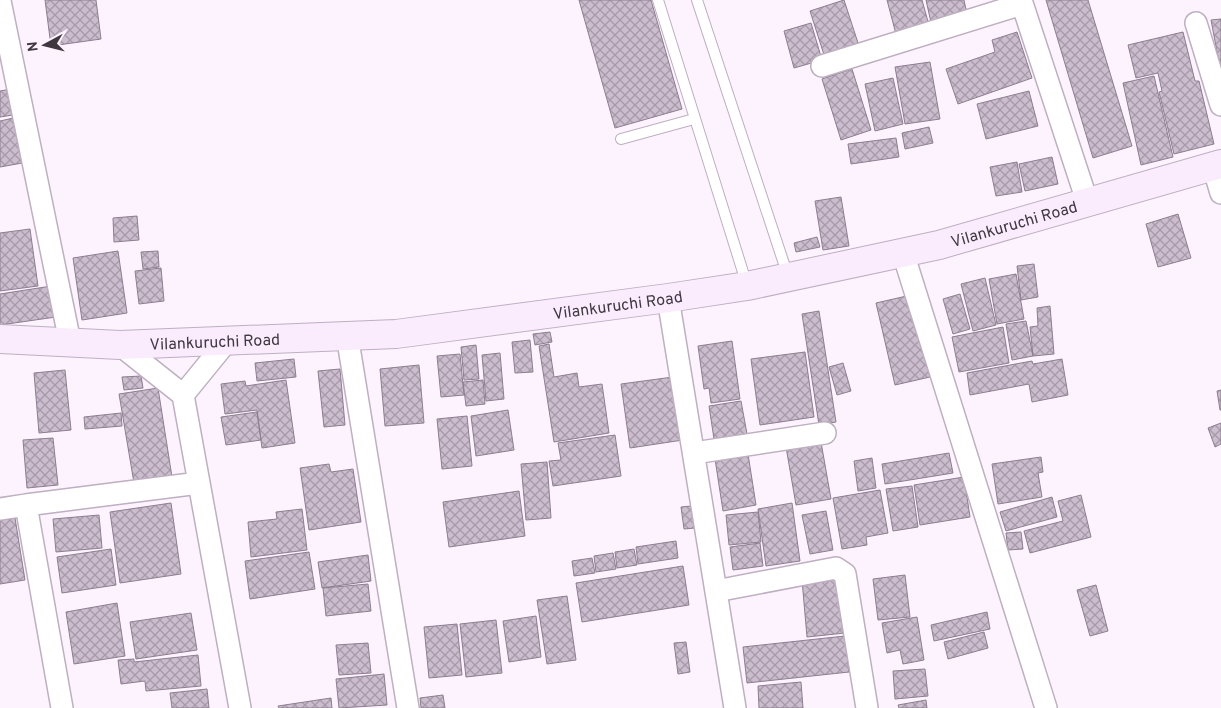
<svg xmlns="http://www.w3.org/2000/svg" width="1221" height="708" viewBox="0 0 1221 708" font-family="Overpass,sans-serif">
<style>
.building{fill:url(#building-cross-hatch);stroke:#8c7e8f}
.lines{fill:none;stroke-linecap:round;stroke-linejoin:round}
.lane-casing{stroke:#beafc1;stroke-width:12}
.street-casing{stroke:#beafc1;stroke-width:24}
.secondary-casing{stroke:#beafc1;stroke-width:30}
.lane{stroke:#fff;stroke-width:10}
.street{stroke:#fff;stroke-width:21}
.secondary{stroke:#faebfd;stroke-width:28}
.labels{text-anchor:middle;stroke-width:4;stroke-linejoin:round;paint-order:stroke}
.street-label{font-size:16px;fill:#3f3840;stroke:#fdf3fe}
</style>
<defs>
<pattern id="building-cross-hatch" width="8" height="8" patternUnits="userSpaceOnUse" patternTransform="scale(1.25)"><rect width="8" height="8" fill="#cbbcce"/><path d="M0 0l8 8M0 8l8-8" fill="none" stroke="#a69aa9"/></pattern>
</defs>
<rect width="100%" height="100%" fill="#fdf3fe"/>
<path class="building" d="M45,0H96L101,39L51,46Z
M579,0H651L682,109L615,128Z
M844,0L860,49L826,61L810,11Z
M887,0H922L930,29L897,38Z
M926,0H964L968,19L932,27Z
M1046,0H1088L1132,146L1093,158Z
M1221,19V73L1211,20Z
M811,23L822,60L794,68L784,31Z
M1017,32L1032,78L958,104L946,69L995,52L992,40Z
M1183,32L1195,81H1199L1214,144L1174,154L1159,92L1162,91L1158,73L1136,78L1128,45Z
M930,62L940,119L905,124L895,67Z
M852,69L871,130L841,140L822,79Z
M1154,76L1173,157L1141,165L1123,83Z
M893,78L903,124L875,131L865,84Z
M11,89L13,115L0,117V91Z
M1029,91L1038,126L986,139L977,104Z
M18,117L28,162L0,167V121Z
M929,127L933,143L905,149L902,133Z
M896,138L899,157L851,164L848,144Z
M1052,157L1058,184L1025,191L1019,164Z
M1017,162L1022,192L996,196L990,167Z
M841,197L849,246L823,250L815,201Z
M1178,214L1191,258L1158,267L1146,224Z
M137,216L139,240L114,242L113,218Z
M30,229L38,286L0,291V233Z
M817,237L820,247L796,252L794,243Z
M118,251L127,313L82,320L73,258Z
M158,251L159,267L143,269L141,252Z
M1034,264L1038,297L1021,300L1017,266Z
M161,268L164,301L139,304L135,271Z
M1016,274L1024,319L997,324L989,279Z
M985,278L996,325L973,331L961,284Z
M58,285L63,316L0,325V294Z
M960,294L970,329L953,334L943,299Z
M911,295L930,377L895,385L876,303Z
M1050,306L1054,354L1033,356L1030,327L1038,326L1037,308Z
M819,311L836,422L819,425L802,314Z
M1026,321L1033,356L1012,360L1006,324Z
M1003,327L1009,363L959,372L952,337Z
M550,332L552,342L535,345L533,334Z
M530,340L533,372L515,373L512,342Z
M732,341L740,399L711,403L709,388L704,389L698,346Z
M549,344L554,377L577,373L579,387L602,384L609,433L554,442L539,346Z
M476,345L479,379L464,380L461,347Z
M805,352L814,417L760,425L751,359Z
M500,353L504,399L486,401L482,355Z
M460,354L464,395L441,397L437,356Z
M294,359L296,377L257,381L255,363Z
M1062,359L1068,395L1032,402L1029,384L970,395L967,373L1032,361L1033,364Z
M843,363L851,391L837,395L829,367Z
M419,365L424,423L385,426L380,369Z
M340,369L345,425L324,427L318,371Z
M65,370L71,430L39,433L34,373Z
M141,376L143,388L124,390L122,377Z
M673,377L683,440L630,448L621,384Z
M286,380L295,443L262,448L257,410L225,414L221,384L245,381L246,386Z
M483,380L485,404L466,406L463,382Z
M158,388L172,477L134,483L119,394Z
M1221,390V410H1220L1217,391Z
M741,401L747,434L714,439L709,406Z
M508,410L514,450L476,456L471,416Z
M257,412L261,440L226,445L221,417Z
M121,413L122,426L85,429L84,417Z
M467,416L472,466L442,469L437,419Z
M1221,423V444L1215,447L1208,428Z
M615,435L621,476L553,486L549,461L561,460L558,443Z
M53,438L58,485L27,488L23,440Z
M821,442L831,499L796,505L786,447Z
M949,453L953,473L885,484L882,464Z
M748,454L756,505L723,511L715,459Z
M1041,457L1043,472L1038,473L1042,497L998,504L992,464Z
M872,458L876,488L858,491L854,461Z
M547,462L551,518L526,520L521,464Z
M329,464L331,472L353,469L361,522L309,530L300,468Z
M964,477L970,517L920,525L914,485Z
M912,486L918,527L893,531L886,489Z
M880,490L888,533L866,537L867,545L842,549L833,498Z
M519,491L525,536L449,547L443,502Z
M1081,495L1091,537L1030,553L1024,531L1063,521L1058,501Z
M1052,497L1057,517L1006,531L1000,512Z
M171,503L181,574L120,583L110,512Z
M792,503L800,561L766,566L758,509Z
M691,506L695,528L684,529L681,507Z
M302,509L307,550L251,557L248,522L277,519L276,512Z
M826,511L833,550L810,554L802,515Z
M758,512L761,542L729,545L726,515Z
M99,515L102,548L56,552L53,519Z
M15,518L25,580L0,584V520Z
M1021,532L1023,549L1008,550L1006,533Z
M676,541L678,558L638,564L636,547Z
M760,543L763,566L733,570L730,547Z
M111,549L116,585L62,593L57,557Z
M634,549L637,565L617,568L615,552Z
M309,552L315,589L250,599L245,561Z
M613,553L616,569L596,572L594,556Z
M368,555L371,581L322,588L318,562Z
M592,558L595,573L574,576L572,561Z
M683,566L689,605L582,622L576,583Z
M905,575L910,617L878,620L873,579Z
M840,576L845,633L807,637L802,580Z
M368,584L371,611L326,616L323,588Z
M1096,585L1108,631L1090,636L1077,590Z
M567,596L576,660L547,664L537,600Z
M117,603L125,656L74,664L66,612Z
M987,612L990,629L934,641L931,625Z
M191,613L197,650L136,659L130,622Z
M536,616L541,657L509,662L503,621Z
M917,617L924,660L903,664L900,650L887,653L882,623Z
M496,620L502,673L466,677L460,624Z
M457,624L462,675L429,678L424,627Z
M984,632L988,648L948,659L944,642Z
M845,636L849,672L747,683L743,647Z
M686,642L690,672L678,674L674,643Z
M368,643L371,673L339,675L336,645Z
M198,655L201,686L146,691L145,681L121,684L118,660L134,659V662Z
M925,669L928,696L895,699L893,671Z
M384,674L387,705L339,708L336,679Z
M801,682L803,708H759L758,686Z
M207,689L209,708H172L170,693Z
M443,695L445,708H421L420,698Z
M331,698L332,708H279L278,706Z
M926,700L927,708H899L898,705Z"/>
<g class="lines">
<defs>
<path id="lane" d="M658,0L747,285
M697,0L788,276
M621,139L694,119"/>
<path id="street" d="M1021,0L1087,201
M0,1L70,342
M1196,23L1221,105
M822,66L1022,4
M1213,166L1221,193
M903,253L1046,708
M668,298L735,708
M347,335L408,708
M120,345L183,395L240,708
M183,395L227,341
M694,453L825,433
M0,509L26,505
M716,591L836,568L845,574L867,708
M62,708L26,505L199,483"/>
<g id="secondary">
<path id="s1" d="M0,339L120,345L396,334L668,298L747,286L939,245L1221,164"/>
</g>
</defs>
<use href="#lane" class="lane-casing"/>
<use href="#street" class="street-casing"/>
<use href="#secondary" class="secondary-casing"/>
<use href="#lane" class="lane"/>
<use href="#street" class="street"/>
<use href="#secondary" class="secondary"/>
</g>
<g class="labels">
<g class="street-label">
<text dy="6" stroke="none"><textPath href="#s1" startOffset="1025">Vilankuruchi Road</textPath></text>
<text dy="6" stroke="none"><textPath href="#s1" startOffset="620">Vilankuruchi Road</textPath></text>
<text dy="6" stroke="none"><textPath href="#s1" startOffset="215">Vilankuruchi Road</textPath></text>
</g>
</g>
<g transform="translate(45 45) rotate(263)" stroke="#fdf3fe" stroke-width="4" paint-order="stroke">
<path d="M0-4L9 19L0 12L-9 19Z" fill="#3f3840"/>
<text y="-8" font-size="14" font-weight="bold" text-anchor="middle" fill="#3f3840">N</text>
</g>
</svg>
